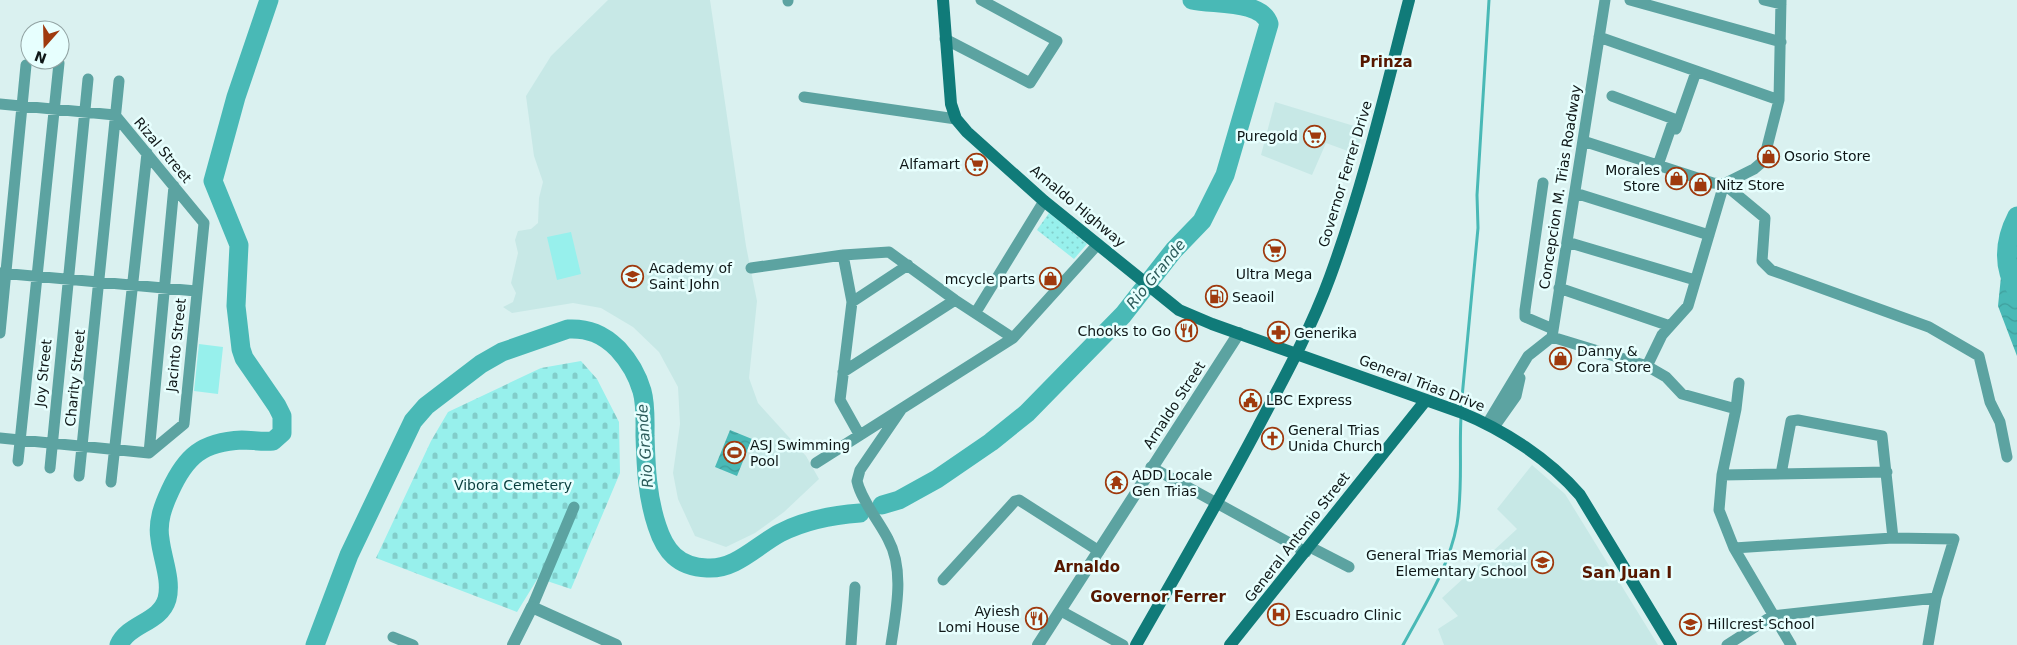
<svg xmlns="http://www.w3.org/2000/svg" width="2017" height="645" viewBox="0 0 2017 645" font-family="'DejaVu Sans',sans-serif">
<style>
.built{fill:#c7e8e6}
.grass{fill:url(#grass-dots)}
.cemetery{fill:url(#cemetery-stones)}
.pitch{fill:#97f0ec}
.water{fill:url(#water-waves)}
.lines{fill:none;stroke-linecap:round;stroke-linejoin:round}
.stream{stroke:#49b9b6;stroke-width:3}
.river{stroke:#49b9b6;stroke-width:19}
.minor{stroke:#5ca3a1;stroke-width:11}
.tertiary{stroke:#5ca3a1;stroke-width:12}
.secondary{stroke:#107b79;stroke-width:12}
.labels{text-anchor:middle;stroke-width:5;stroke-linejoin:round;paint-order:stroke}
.poi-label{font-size:14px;fill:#0f1717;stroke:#e7fffe;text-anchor:start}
.street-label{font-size:14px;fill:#0f1717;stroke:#e7fffe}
.park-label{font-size:14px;fill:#093e3d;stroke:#e7fffe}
.neighbourhood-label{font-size:15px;font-weight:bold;fill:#571800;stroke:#e7fffe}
.water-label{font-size:15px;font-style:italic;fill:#2d5c5b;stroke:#e7fffe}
.quarter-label{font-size:16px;font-weight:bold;fill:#571800;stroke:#e7fffe}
</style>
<defs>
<pattern id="grass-dots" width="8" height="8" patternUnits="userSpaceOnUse" patternTransform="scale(1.25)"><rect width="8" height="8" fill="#97f0ec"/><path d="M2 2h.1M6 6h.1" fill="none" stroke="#81cdca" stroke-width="1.8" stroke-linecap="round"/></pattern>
<pattern id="cemetery-stones" width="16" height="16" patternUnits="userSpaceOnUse" patternTransform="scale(1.25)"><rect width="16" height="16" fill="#97f0ec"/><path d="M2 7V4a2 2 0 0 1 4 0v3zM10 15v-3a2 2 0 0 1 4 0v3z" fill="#81cdca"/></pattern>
<pattern id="water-waves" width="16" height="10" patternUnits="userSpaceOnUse" patternTransform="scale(1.25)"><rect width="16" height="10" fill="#49b9b6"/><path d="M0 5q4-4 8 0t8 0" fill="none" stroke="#3f9e9c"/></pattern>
</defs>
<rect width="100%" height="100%" fill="#daf1f0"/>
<path class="built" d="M608,0H710L746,246L757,301L749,378L758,403L806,456L819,479L784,512L755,533L726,547L695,536L678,499L673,473L680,424L678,387L659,352L633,327L601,308L573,303L512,313L503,307L513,302L516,293L511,283L518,253L515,240L518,231L531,229L538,223L539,198L543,182L534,156L526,96L551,56Z
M1275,102L1364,129L1356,154L1326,143L1312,175L1261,155Z
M1532,465L1565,494L1658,645H1444L1438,629L1458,616L1442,598L1517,529L1497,509Z"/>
<path class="grass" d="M1049,213L1087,244L1074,259L1037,230Z"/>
<path class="cemetery" d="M581,361L597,379L619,422L620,473L571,589L538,578L517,612L376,558L431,441L448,412L541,368Z"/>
<path class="pitch" d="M571,232L581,274L557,280L547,237Z
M199,344L223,347L218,394L194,391Z"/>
<path class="water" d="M2017,220V356L1998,306L2003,257Z
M730,430L752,439L737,476L715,467Z"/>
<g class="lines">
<path class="stream" d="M1461,408L1478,228L1477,195L1489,0
M1403,645C1424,606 1449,568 1457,524C1463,489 1459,452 1461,417"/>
<path class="river" d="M2017,216C2004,241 2002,266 2017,291
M882,505L899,500L937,479L991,442L1027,413L1123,315L1174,250L1202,221L1225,175L1269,24C1262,0 1214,5 1192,0
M119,645C129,623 160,623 167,599C172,580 162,558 160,539C157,522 163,506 170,491C186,456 202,442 242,440C252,440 262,442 273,441L282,433V416L277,406L244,358L241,349L236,306L239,245L213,181L236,97L269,0
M315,645L349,555L413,421L426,406L481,364L502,352L568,329C588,328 603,334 618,349C630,362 637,374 642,391C646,405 645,422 645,436C646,467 647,496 657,526C665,551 678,567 707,568C735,570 756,546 780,533C805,520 833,515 860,513"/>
<path class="minor" d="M788,0V1
M1630,0L1781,42
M1764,0L1781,4
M1599,37L1779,100
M945,39L1030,83L1057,41L981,0
M1612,96L1674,119L1658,165
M804,97L956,119
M0,104L115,115L204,223L184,424L149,453
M1676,129L1696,72
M1583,141L1713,183L1724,184L1754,169L1761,163L1765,155L1779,100L1781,0
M1543,183L1525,310V317L1553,329
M1724,184L1765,218L1762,261L1771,270L1929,327L1979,356L1990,402L2000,422L2007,457
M1575,193L1709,235
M1567,242L1695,280
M843,255L852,302L840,400L859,434
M751,268L843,255L889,252L955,300L1013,338
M0,273L196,291
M1559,288L1670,326
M852,302L908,265
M976,312L1044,201
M0,333L26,65
M1552,337L1647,366L1666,377L1682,394L1736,409
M1647,366L1662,335L1688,306L1724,184
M843,372L955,300
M1739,383L1736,409L1722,475L1719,510L1734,548L1791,645
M1487,424L1528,356L1552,337L1605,0
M1494,427L1516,396L1520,378
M0,438L149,453
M149,453L174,186
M18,461L59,63
M816,463L1013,338L1098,244
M1151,467L1306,552
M50,468L88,79
M1781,474L1791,421L1798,420L1882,436L1893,538
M1722,475L1887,472
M79,476L119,81
M111,482L147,153
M1310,547L1349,567
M1734,548L1893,538L1954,539L1936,598L1928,645
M943,580L1015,501L1019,500L1099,551
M532,607L574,507
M1061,611L1123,645
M393,637L413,645
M851,645L855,587
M891,645C896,611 905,570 888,539C879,521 861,500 857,481L860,470L901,410
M1727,645L1772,616L1936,598"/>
<path class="tertiary" d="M513,645L532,607L616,645
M1038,645L1239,333"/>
<path class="secondary" d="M943,0L951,104L956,119L967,132L1044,201L1179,310L1212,324L1460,412C1504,430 1549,459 1580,495L1671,645
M1136,645C1177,573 1219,501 1258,427C1284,378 1311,329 1330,277C1363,187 1385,93 1409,0
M1230,645L1426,400"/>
</g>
<defs>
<symbol id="supermarket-ring" viewBox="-11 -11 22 22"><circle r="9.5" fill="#e7fffe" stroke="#9f3a0e" stroke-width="1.5"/><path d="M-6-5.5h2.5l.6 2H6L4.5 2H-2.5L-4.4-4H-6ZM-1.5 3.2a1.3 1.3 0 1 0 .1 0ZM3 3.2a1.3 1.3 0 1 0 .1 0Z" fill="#9f3a0e"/></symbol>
<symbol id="shop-ring" viewBox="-11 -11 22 22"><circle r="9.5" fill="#e7fffe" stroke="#9f3a0e" stroke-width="1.5"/><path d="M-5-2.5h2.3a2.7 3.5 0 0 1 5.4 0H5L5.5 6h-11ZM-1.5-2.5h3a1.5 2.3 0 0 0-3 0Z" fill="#9f3a0e"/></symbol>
<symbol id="school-ring" viewBox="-11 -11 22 22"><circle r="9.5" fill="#e7fffe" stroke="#9f3a0e" stroke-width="1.5"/><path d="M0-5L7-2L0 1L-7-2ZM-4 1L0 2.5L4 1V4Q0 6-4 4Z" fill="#9f3a0e"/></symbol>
<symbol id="fuel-ring" viewBox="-11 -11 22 22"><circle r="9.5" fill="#e7fffe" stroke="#9f3a0e" stroke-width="1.5"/><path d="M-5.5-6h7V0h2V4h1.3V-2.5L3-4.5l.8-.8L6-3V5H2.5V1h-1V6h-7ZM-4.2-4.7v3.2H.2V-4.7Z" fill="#9f3a0e"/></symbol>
<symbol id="restaurant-ring" viewBox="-11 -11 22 22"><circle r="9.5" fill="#e7fffe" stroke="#9f3a0e" stroke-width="1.5"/><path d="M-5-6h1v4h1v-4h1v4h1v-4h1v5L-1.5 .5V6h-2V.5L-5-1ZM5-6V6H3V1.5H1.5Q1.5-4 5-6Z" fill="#9f3a0e"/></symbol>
<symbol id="pharmacy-ring" viewBox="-11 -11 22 22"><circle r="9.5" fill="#e7fffe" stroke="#9f3a0e" stroke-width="1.5"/><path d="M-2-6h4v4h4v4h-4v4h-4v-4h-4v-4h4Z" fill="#9f3a0e"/></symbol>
<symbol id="civic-ring" viewBox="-11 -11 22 22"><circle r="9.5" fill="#e7fffe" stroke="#9f3a0e" stroke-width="1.5"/><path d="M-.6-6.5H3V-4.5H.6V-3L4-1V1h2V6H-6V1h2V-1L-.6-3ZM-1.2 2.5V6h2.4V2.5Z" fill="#9f3a0e"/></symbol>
<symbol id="church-ring" viewBox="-11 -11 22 22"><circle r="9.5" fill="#e7fffe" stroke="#9f3a0e" stroke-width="1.5"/><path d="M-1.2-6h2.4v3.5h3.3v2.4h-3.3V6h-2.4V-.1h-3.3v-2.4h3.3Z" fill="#9f3a0e"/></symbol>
<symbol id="stadium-ring" viewBox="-11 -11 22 22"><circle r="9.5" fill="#e7fffe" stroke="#9f3a0e" stroke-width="1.5"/><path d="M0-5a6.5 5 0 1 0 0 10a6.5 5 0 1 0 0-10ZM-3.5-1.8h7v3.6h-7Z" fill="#9f3a0e"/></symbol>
<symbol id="temple-ring" viewBox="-11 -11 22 22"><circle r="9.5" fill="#e7fffe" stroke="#9f3a0e" stroke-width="1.5"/><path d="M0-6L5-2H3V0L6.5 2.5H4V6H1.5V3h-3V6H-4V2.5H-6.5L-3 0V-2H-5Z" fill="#9f3a0e"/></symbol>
<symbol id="hospital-ring" viewBox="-11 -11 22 22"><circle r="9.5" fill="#e7fffe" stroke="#9f3a0e" stroke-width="1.5"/><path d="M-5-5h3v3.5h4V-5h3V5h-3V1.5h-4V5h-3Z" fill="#9f3a0e"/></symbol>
</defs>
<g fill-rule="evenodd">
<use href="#supermarket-ring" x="1302" y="124" width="25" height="25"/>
<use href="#shop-ring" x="1756" y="144" width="25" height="25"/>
<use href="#supermarket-ring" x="964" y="152" width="25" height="25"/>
<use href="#shop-ring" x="1664" y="166" width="25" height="25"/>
<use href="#shop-ring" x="1688" y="172" width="25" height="25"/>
<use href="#supermarket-ring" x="1262" y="238" width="25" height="25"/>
<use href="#school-ring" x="620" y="264" width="25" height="25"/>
<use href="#shop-ring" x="1038" y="266" width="25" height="25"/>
<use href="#fuel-ring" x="1204" y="284" width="25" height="25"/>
<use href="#restaurant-ring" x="1174" y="318" width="25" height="25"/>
<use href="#pharmacy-ring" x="1266" y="320" width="25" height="25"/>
<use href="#shop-ring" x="1548" y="346" width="25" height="25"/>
<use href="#civic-ring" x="1238" y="388" width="25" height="25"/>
<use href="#church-ring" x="1260" y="426" width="25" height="25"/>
<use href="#stadium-ring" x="722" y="440" width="25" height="25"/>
<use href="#temple-ring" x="1104" y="470" width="25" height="25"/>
<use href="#school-ring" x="1530" y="550" width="25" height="25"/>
<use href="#hospital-ring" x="1266" y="602" width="25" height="25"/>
<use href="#restaurant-ring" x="1024" y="606" width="25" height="25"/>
<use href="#school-ring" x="1678" y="612" width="25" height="25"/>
</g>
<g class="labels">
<g class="poi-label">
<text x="1298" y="141" text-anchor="end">Puregold</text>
<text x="1784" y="161">Osorio Store</text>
<text x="960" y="169" text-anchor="end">Alfamart</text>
<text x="1660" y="175" text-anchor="end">Morales<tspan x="1660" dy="16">Store</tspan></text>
<text x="1716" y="190">Nitz Store</text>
<text x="649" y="273">Academy of<tspan x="649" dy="16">Saint John</tspan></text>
<text x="1274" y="279" text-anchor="middle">Ultra Mega</text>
<text x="1035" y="284" text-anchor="end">mcycle parts</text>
<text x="1232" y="302">Seaoil</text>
<text x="1171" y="336" text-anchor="end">Chooks to Go</text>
<text x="1294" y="338">Generika</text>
<text x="1577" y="356">Danny &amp;<tspan x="1577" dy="16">Cora Store</tspan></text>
<text x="1266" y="405">LBC Express</text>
<text x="1288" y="435">General Trias<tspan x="1288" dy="16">Unida Church</tspan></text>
<text x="750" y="450">ASJ Swimming<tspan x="750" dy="16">Pool</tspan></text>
<text x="1132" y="480">ADD Locale<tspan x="1132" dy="16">Gen Trias</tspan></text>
<text x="1527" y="560" text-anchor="end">General Trias Memorial<tspan x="1527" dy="16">Elementary School</tspan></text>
<text x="1020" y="616" text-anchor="end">Ayiesh<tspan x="1020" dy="16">Lomi House</tspan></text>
<text x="1295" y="620">Escuadro Clinic</text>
<text x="1707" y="629">Hillcrest School</text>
</g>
<g class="street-label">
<text transform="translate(163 150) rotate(50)" y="5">Rizal Street</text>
<text transform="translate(1345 174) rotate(-73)" y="5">Governor Ferrer Drive</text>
<text transform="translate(1560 187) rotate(-81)" y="5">Concepcion M. Trias Roadway</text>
<text transform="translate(1078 206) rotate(40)" y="5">Arnaldo Highway</text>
<text transform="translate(176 345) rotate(-84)" y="5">Jacinto Street</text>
<text transform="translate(43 373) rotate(-84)" y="5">Joy Street</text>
<text transform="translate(75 378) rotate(-84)" y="5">Charity Street</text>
<text transform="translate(1422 383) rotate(21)" y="5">General Trias Drive</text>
<text transform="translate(1174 405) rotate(-57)" y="5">Arnaldo Street</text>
<text transform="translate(1297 537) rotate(-52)" y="5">General Antonio Street</text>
</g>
<g class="park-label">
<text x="513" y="490">Vibora Cemetery</text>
</g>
<g class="neighbourhood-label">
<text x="1386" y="67">Prinza</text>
<text x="1087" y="572">Arnaldo</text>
<text x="1158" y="602">Governor Ferrer</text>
</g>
<g class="water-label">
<text transform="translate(1156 274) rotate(-51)" y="5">Rio Grande</text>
<text transform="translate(645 446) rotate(-94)" y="5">Rio Grande</text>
</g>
<g class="quarter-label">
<text x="1627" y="578">San Juan I</text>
</g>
</g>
<g transform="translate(45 45) rotate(200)"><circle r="24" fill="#e7fffe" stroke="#91a2a2"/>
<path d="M0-4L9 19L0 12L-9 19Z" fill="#9f3a0e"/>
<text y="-8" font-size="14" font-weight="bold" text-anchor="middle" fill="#0f1717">N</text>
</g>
</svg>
